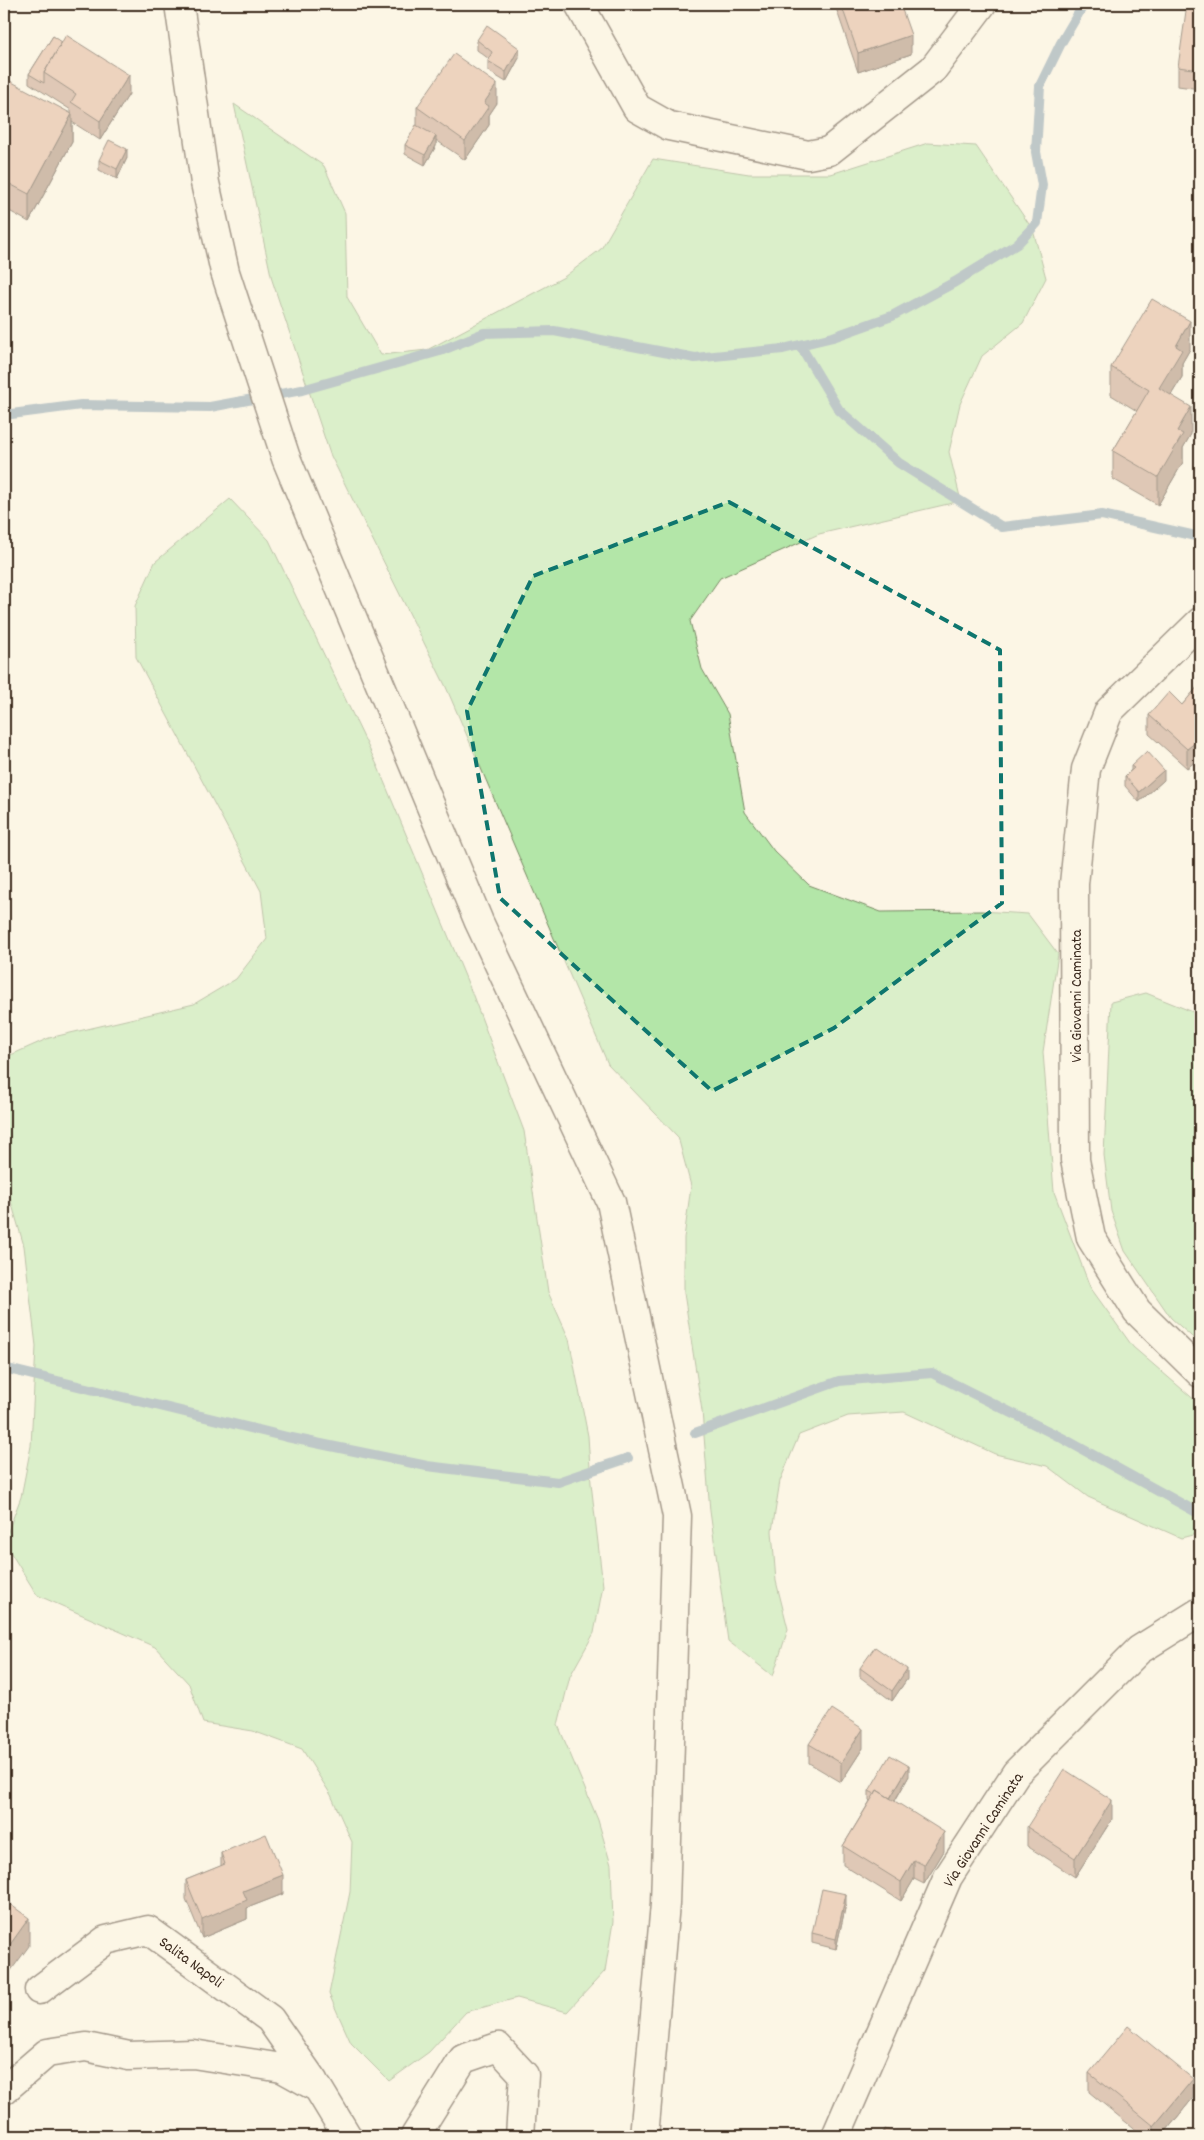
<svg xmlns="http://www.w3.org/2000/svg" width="1204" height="2140" viewBox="0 0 1204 2140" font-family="Dekko,sans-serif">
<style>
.green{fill:#b3e6a8;stroke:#778863}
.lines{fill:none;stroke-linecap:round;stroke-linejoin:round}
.stream{stroke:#7791a4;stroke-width:10}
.minor-casing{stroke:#3b2a1e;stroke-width:31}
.highway-casing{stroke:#3b2a1e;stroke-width:31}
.minor{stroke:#fcf5e5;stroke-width:28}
.highway{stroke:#fcf5e5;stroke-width:28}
.wall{fill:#bc907b;stroke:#3b2a1e}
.shaded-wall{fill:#997664;stroke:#3b2a1e}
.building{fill:#dba88f;stroke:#3b2a1e}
.marked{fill:none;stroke:#0f766e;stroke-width:4;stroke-dasharray:10 6;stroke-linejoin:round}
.labels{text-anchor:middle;stroke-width:4.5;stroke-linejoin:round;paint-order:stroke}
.street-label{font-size:16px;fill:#3b2a1e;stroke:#fcf5e5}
</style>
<rect width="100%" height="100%" fill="#fcf5e5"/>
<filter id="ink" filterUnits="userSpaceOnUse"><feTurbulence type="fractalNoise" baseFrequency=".02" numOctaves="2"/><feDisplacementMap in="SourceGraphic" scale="10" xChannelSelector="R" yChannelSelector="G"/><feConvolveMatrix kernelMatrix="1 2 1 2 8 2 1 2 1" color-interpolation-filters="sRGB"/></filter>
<g filter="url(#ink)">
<path class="green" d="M234,104L324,166L345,213L347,297L381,355L427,350L564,277L601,249L653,159L749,174H831L928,143L976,146L1033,230L1046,278L1023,323L982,356L960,404L949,452L961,501L819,534L720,578L690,621L702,669L728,714L745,812L774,851L809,885L881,912L981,911L1028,914L1058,954L1043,1052L1054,1192L1090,1287L1133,1347L1197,1402L1200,1407V1533L1181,1538L1088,1497L1047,1466L995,1454L904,1412L848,1416L799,1435L780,1481L772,1531L776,1581L788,1629L773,1676L728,1641L710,1511L702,1411L684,1293V1238L691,1186L678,1137L608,1064L446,687L330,454L272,280Z
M230,499L269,540L378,767L472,993L524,1131L548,1292L569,1339L588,1436L591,1483L603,1586L594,1633L570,1676L558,1725L598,1820L611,1865L613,1922L605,1971L567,2012L517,1998L466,2012L429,2052L389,2081L351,2043L329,1994L350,1892L352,1842L331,1795L302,1749L253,1731L203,1723L189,1684L155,1647L37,1595L4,1542L21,1497L31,1446L36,1346L24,1246L4,1177V1058L49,1038L194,1004L236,979L267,939L261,891L136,657L135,606L155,562Z
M1146,993L1193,1012L1200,1029V1344L1171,1318L1125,1251L1111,1211L1104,1155L1111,1002Z"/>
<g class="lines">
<path class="stream" d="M800,345L839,410L899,463L1002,527L1102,515L1200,537
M4,415L81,405L210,407L302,390L440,351L484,333L554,331L695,358L783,349L833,337L892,316L955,282L1017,244L1037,223L1042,185L1036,152L1040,86L1061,43L1084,4
M4,1368L287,1437L427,1466L558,1482L628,1458
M695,1433L839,1381L932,1373L1062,1438L1200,1514"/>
<defs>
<path id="minor" d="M579,4L637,108L669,126L808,155L829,151L933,69L982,4
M1200,622L1109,711L1086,769L1074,884L1075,1160L1091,1238L1137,1311L1200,1373
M39,1990L106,1940L148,1930L270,2019L314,2082
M4,2090L47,2053L86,2047L129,2056L193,2054L282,2068L318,2088L347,2136
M415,2136L463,2059L498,2047L524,2075L520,2136
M836,2136L948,1877L1016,1773L1139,1650L1200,1612"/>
<path id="highway" d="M179,4L205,183L225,272L286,458L479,922L611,1202L677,1516L665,1904L644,2136"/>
</defs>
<use href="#minor" class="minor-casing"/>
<use href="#highway" class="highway-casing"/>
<use href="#minor" class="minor"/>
<use href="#highway" class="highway"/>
</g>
<path class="wall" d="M837,4H900L911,54L858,72L837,11Z
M1200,4V89L1178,86V67Z
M53,36L129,94L100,140L72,122V142L29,222L4,208V87L71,114V110L29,83V74Z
M477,40L519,58L506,82L488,71V61L489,59L477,50Z
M497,103L489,115V125L465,160L436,140V146L425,165L405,154V145L417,125V107Z
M127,158L117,179L99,170V160Z
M1190,349L1182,363V377L1171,395L1191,434L1183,448V462L1158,505L1113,479V451L1137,411L1111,395V367Z
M1200,684V758L1187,768L1149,734V715L1182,705Z
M1131,766L1164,780L1139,802L1125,786V776L1131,770Z
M860,1668L907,1679L892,1701L860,1677Z
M809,1744L863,1748L841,1782L809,1763Z
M909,1776L895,1801L944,1851L924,1884L914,1879L901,1901L843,1865V1846L870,1801L869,1800V1791Z
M1112,1819L1075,1877L1027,1846V1827Z
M221,1853L283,1894L247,1908V1919L202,1938L186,1899V1880L221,1866Z
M846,1904L836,1949L812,1943V1933Z
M1089,2073L1193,2098L1162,2136H1143L1089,2092Z"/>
<path class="shaded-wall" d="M911,35V54L858,72V53Z
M519,48V58L506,82V72Z
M129,75V94L100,140V121Z
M497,84V103L489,115V125L465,160V141L484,103Z
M72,114V142L29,222V194Z
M436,136V146L425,165V155Z
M127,149V158L117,179V169Z
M1190,321V349L1182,363V377L1159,415V388L1176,346Z
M1191,407V434L1183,448V462L1158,505V477L1177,431Z
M1200,739V758L1187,768V749Z
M1164,770V780L1139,802V792Z
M907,1669V1679L892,1701V1691Z
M863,1729V1748L841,1782V1763Z
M909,1766V1776L888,1812V1802Z
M1112,1800V1819L1075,1877V1858Z
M944,1832V1851L924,1884V1865Z
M914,1860V1879L901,1901V1882Z
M283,1875V1894L247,1908V1919L202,1938V1919L243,1891Z
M846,1894V1904L836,1949V1939Z
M29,1918V1946L4,1980V1953Z
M1193,2079V2098L1162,2136H1154V2126Z"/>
<path class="building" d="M841,4H900L911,35L858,53Z
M1187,4H1200V70L1178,67Z
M487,25L519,48L506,72L488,61L492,52L477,40Z
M66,35L129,75L100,121L71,102L76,94L44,73Z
M53,36L62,42L44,73V83L29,74Z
M454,54L497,84L484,103L489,106L465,141L417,107Z
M8,80L72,114L29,194L4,181V87Z
M416,125L436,136L425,155L405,145Z
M109,140L127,149L117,169L99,160Z
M1152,299L1190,321L1176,346L1182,350L1159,388L1191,407L1177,431L1183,434L1158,477L1113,451L1149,390L1111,367Z
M1200,684V739L1187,749L1149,715L1169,692L1182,705Z
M1147,751L1164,770L1139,792L1125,776L1134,768L1131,766Z
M875,1647L907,1669L892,1691L860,1668Z
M832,1709L863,1729L841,1763L809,1744Z
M890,1755L909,1766L890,1798L877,1790L875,1794L869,1791Z
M1064,1769L1112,1800L1075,1858L1027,1827Z
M877,1790L944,1832L924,1865L914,1860L901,1882L843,1846Z
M266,1834L283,1875L243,1891L247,1900L202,1919L186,1880L225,1864L221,1853Z
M822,1889L846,1894L836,1939L812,1933Z
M4,1900L29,1918L4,1953Z
M1128,2026L1193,2079L1154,2126L1089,2073Z
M885,2129L903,2136H882Z"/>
</g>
<path d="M0 0H1204V2140H0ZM729,502L1000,650L1002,903L834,1028L712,1091L500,898L467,711L533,576Z" fill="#fcf5e5" fill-opacity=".55" fill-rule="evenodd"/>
<path class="marked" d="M729,502L1000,650L1002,903L834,1028L712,1091L500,898L467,711L533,576Z"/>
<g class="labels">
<g class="street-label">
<text transform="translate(1075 996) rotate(-90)" y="6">Via Giovanni Caminata</text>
<text transform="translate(982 1829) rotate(-57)" y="6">Via Giovanni Caminata</text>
<text transform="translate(192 1961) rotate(36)" y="6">Salita Napoli</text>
</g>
</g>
<rect width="1204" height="2140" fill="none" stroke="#fcf5e5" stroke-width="20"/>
<rect x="10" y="10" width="1184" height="2120" fill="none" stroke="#3b2a1e" stroke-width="2" filter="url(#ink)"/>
</svg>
